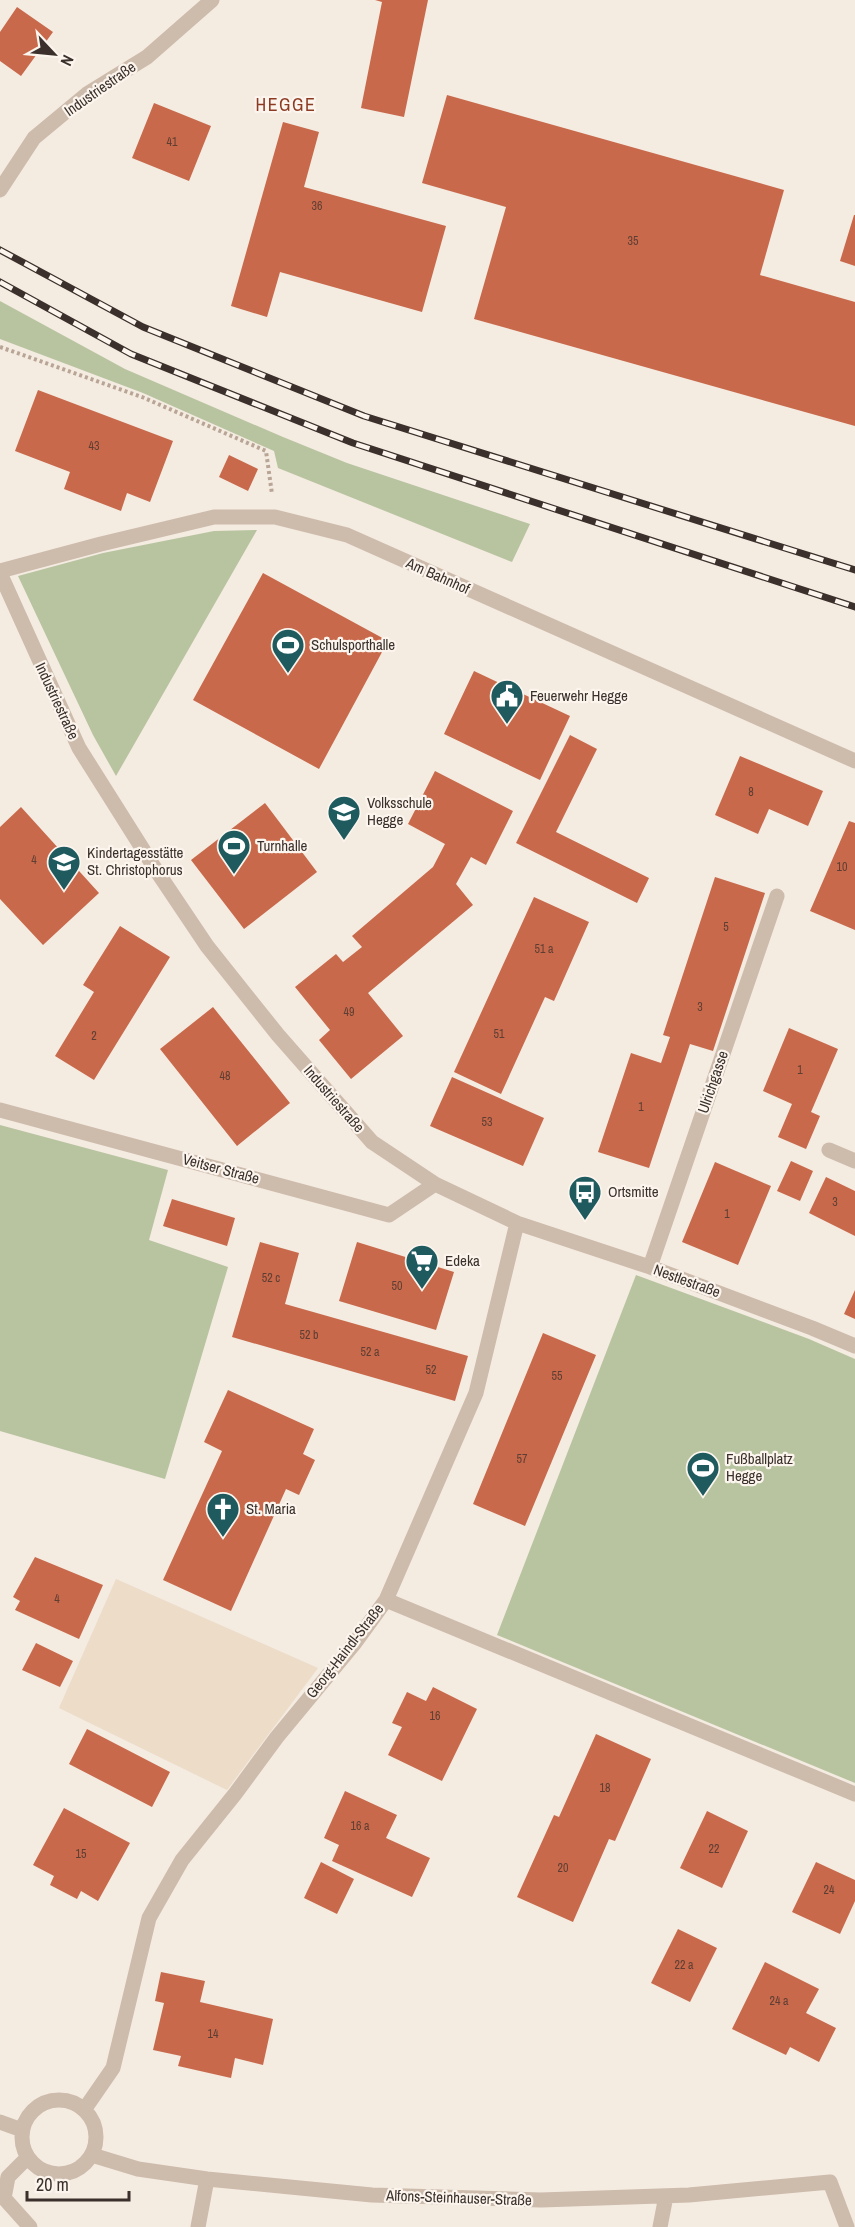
<svg xmlns="http://www.w3.org/2000/svg" width="855" height="2227" viewBox="0 0 855 2227" font-family="'Archivo Narrow',sans-serif">
<style>
.green{fill:#b8c4a0}
.plaza{fill:#ecdcc8}
.building{fill:#c8694b}
.lines{fill:none;stroke-linecap:round;stroke-linejoin:round}
.path{stroke:#b9a596;stroke-width:4;stroke-dasharray:3 3;stroke-linecap:butt}
.minor{stroke:#cdbbac;stroke-width:15}
.rail-casing{stroke:#3b302b;stroke-width:7}
.rail{stroke:#fbf5ee;stroke-width:4.5;stroke-dasharray:14;stroke-linecap:butt}
.labels{text-anchor:middle;stroke-width:4.5;stroke-linejoin:round;paint-order:stroke}
.number-label{font-size:12px;fill:#5e3e33}
.street-label{font-size:15px;fill:#3b302b;stroke:#fbf5ee}
.poi-label{font-size:15px;fill:#3b302b;stroke:#fbf5ee;text-anchor:start}
.quarter-label{font-size:18px;letter-spacing:1.5px;fill:#8c3b22;stroke:#fbf5ee}
</style>
<rect width="100%" height="100%" fill="#f4ebe1"/>
<path class="green" d="M0,301L125,369L283,437L347,463L530,524L512,562L278,468L274,451L143,393L0,339Z
M257,530L116,776L93,735L18,576L103,553L214,531Z
M0,1125L168,1170L149,1240L228,1267L165,1479L0,1431Z
M636,1275L809,1339L855,1359V1783L497,1635Z"/>
<path class="plaza" d="M116,1579L318,1668L227,1790L59,1708Z"/>
<path class="building" d="M375,0H428L404,117L361,108L382,2Z
M17,7L53,32L21,76L0,61V32Z
M447,95L784,190L760,275L855,302V426L474,319L506,207L422,183Z
M154,103L211,126L189,181L132,158Z
M283,122L319,132L304,187L446,226L422,312L280,272L267,317L231,306Z
M854,215H855V266L840,261Z
M38,390L173,441L150,502L127,493L121,511L64,489L70,472L15,451Z
M229,455L258,469L248,491L219,477Z
M263,573L388,641L319,769L193,700Z
M474,671L570,716L540,780L444,734Z
M570,735L597,749L556,832L649,878L637,903L516,843Z
M740,756L823,791L808,826L769,809L758,834L715,815Z
M435,771L513,811L486,865L471,857L456,884L473,905L368,993L403,1036L351,1079L319,1040L330,1030L295,987L336,954L343,962L362,947L352,936L433,867L445,844L408,824Z
M265,803L317,872L244,929L191,860Z
M21,807L99,893L43,945L0,899V827Z
M849,821L855,823V930L810,911Z
M715,877L765,893L713,1051L690,1044L649,1168L598,1152L631,1053L661,1063L670,1037L663,1035Z
M534,897L589,922L554,1001L545,997L501,1094L454,1072Z
M120,926L170,957L94,1080L55,1056L94,992L83,985Z
M213,1007L290,1103L237,1146L160,1049Z
M789,1028L838,1049L811,1112L820,1116L806,1149L778,1137L792,1104L763,1091Z
M452,1077L544,1118L523,1166L430,1126Z
M791,1161L813,1171L800,1201L777,1191Z
M715,1162L771,1186L738,1265L682,1242Z
M826,1177L855,1191V1236L809,1213Z
M172,1199L235,1218L227,1246L163,1226Z
M260,1242L299,1253L285,1304L468,1356L455,1401L232,1337Z
M357,1242L454,1272L436,1330L339,1301Z
M855,1290V1319L844,1314Z
M543,1333L596,1355L525,1526L473,1504Z
M228,1390L314,1429L303,1454L315,1460L299,1495L286,1489L231,1611L163,1580L222,1451L204,1442Z
M35,1557L103,1585L79,1639L15,1610L20,1601L13,1597Z
M36,1643L73,1661L60,1687L22,1670Z
M433,1687L477,1709L442,1781L388,1755L402,1727L392,1723L407,1692L426,1701Z
M87,1729L170,1772L152,1807L69,1764Z
M596,1734L651,1759L615,1841L609,1839L573,1922L517,1897L554,1815L559,1817Z
M345,1791L397,1815L386,1838L430,1858L412,1897L332,1861L339,1845L324,1838Z
M64,1808L130,1843L98,1901L81,1891L77,1899L50,1885L54,1876L33,1865Z
M707,1811L748,1831L722,1888L680,1868Z
M321,1862L354,1879L337,1914L304,1898Z
M816,1862L855,1880V1901L840,1934L792,1912Z
M678,1929L717,1948L690,2002L651,1983Z
M765,1962L819,1989L806,2013L836,2028L819,2062L790,2047L786,2055L732,2029Z
M161,1972L205,1981L200,2002L273,2019L263,2065L235,2058L231,2078L178,2066L181,2056L153,2050L164,2003L155,2001Z"/>
<g class="lines">
<path class="path" d="M0,347L142,397L266,451L272,494"/>
<path class="minor" d="M0,190L34,138L87,94L147,57L212,0
M0,571L101,544L214,517H275L347,535L855,761
M0,573L79,748L154,867L207,946L278,1035L372,1142L435,1184L517,1223L650,1267L812,1328L855,1346
M0,1110L389,1215L435,1184
M829,1150L855,1161
M650,1267L777,896
M386,1600L855,1794
M22 2137a37 37 0 1 1 74 0a37 37 0 1 1-74 0Z
M84,2110L113,2068L149,1918L182,1860L235,1794L277,1737L354,1644L386,1600L476,1393L517,1223
M0,2122L22,2130
M92,2155L138,2169L207,2179L372,2195L541,2200L689,2195L830,2182L847,2227
M28,2157L8,2177L4,2198L30,2227
M198,2227L207,2179
M660,2227L666,2196"/>
<defs>
<path id="rail" d="M0,250L143,327L364,416L855,570
M0,282L131,354L353,443L855,607"/>
</defs>
<use href="#rail" class="rail-casing"/>
<use href="#rail" class="rail"/>
</g>
<defs>
<symbol id="stadium-pin" viewBox="-11 -11 22 30"><path d="M0 17L-7.5 6A9.5 9.5 0 1 1 7.5 6Z" fill="#1f5a5e" stroke="#fbf5ee"/><path d="M0-5a6.5 5 0 1 0 0 10a6.5 5 0 1 0 0-10ZM-3.5-1.8h7v3.6h-7Z" fill="#fff"/></symbol>
<symbol id="civic-pin" viewBox="-11 -11 22 30"><path d="M0 17L-7.5 6A9.5 9.5 0 1 1 7.5 6Z" fill="#1f5a5e" stroke="#fbf5ee"/><path d="M-.6-6.5H3V-4.5H.6V-3L4-1V1h2V6H-6V1h2V-1L-.6-3ZM-1.2 2.5V6h2.4V2.5Z" fill="#fff"/></symbol>
<symbol id="school-pin" viewBox="-11 -11 22 30"><path d="M0 17L-7.5 6A9.5 9.5 0 1 1 7.5 6Z" fill="#1f5a5e" stroke="#fbf5ee"/><path d="M0-5L7-2L0 1L-7-2ZM-4 1L0 2.5L4 1V4Q0 6-4 4Z" fill="#fff"/></symbol>
<symbol id="bus-pin" viewBox="-11 -11 22 30"><path d="M0 17L-7.5 6A9.5 9.5 0 1 1 7.5 6Z" fill="#1f5a5e" stroke="#fbf5ee"/><path d="M-5-6H5V4H4V6H2V4H-2V6H-4V4H-5ZM-3.5-4V0h7V-4ZM-3.5 1.2v1.5H-2V1.2ZM2 1.2v1.5H3.5V1.2Z" fill="#fff"/></symbol>
<symbol id="supermarket-pin" viewBox="-11 -11 22 30"><path d="M0 17L-7.5 6A9.5 9.5 0 1 1 7.5 6Z" fill="#1f5a5e" stroke="#fbf5ee"/><path d="M-6-5.5h2.5l.6 2H6L4.5 2H-2.5L-4.4-4H-6ZM-1.5 3.2a1.3 1.3 0 1 0 .1 0ZM3 3.2a1.3 1.3 0 1 0 .1 0Z" fill="#fff"/></symbol>
<symbol id="church-pin" viewBox="-11 -11 22 30"><path d="M0 17L-7.5 6A9.5 9.5 0 1 1 7.5 6Z" fill="#1f5a5e" stroke="#fbf5ee"/><path d="M-1.2-6h2.4v3.5h3.3v2.4h-3.3V6h-2.4V-.1h-3.3v-2.4h3.3Z" fill="#fff"/></symbol>
</defs>
<g fill-rule="evenodd">
<use href="#stadium-pin" x="269" y="626" width="38" height="52"/>
<use href="#civic-pin" x="488" y="677" width="38" height="52"/>
<use href="#school-pin" x="325" y="793" width="38" height="52"/>
<use href="#stadium-pin" x="215" y="827" width="38" height="52"/>
<use href="#school-pin" x="45" y="843" width="38" height="52"/>
<use href="#bus-pin" x="566" y="1173" width="38" height="52"/>
<use href="#supermarket-pin" x="403" y="1242" width="38" height="52"/>
<use href="#stadium-pin" x="684" y="1449" width="38" height="52"/>
<use href="#church-pin" x="204" y="1490" width="38" height="52"/>
</g>
<g class="labels">
<g class="number-label">
<text x="172" y="146">41</text>
<text x="317" y="210">36</text>
<text x="633" y="245">35</text>
<text x="94" y="450">43</text>
<text x="751" y="796">8</text>
<text x="34" y="864">4</text>
<text x="842" y="871">10</text>
<text x="726" y="931">5</text>
<text x="544" y="953">51 a</text>
<text x="700" y="1011">3</text>
<text x="349" y="1016">49</text>
<text x="499" y="1038">51</text>
<text x="94" y="1040">2</text>
<text x="800" y="1074">1</text>
<text x="225" y="1080">48</text>
<text x="641" y="1111">1</text>
<text x="487" y="1126">53</text>
<text x="835" y="1206">3</text>
<text x="727" y="1218">1</text>
<text x="271" y="1282">52 c</text>
<text x="397" y="1290">50</text>
<text x="309" y="1339">52 b</text>
<text x="370" y="1356">52 a</text>
<text x="431" y="1374">52</text>
<text x="557" y="1380">55</text>
<text x="522" y="1463">57</text>
<text x="57" y="1603">4</text>
<text x="435" y="1720">16</text>
<text x="605" y="1792">18</text>
<text x="360" y="1830">16 a</text>
<text x="714" y="1853">22</text>
<text x="81" y="1858">15</text>
<text x="563" y="1872">20</text>
<text x="829" y="1894">24</text>
<text x="684" y="1969">22 a</text>
<text x="779" y="2005">24 a</text>
<text x="213" y="2038">14</text>
</g>
<g class="street-label">
<text transform="translate(100 89) rotate(-35)" y="5">Industriestraße</text>
<text transform="translate(438 576) rotate(24)" y="5">Am Bahnhof</text>
<text transform="translate(57 701) rotate(65)" y="5">Industriestraße</text>
<text transform="translate(713 1082) rotate(-71)" y="5">Ulrichgasse</text>
<text transform="translate(334 1099) rotate(49)" y="5">Industriestraße</text>
<text transform="translate(221 1169) rotate(15)" y="5">Veitser Straße</text>
<text transform="translate(687 1281) rotate(20)" y="5">Nestlestraße</text>
<text transform="translate(345 1651) rotate(-52)" y="5">Georg-Haindl-Straße</text>
<text transform="translate(459 2198) rotate(2)" y="5">Alfons-Steinhauser-Straße</text>
</g>
<g class="poi-label">
<text x="311" y="650">Schulsporthalle</text>
<text x="530" y="701">Feuerwehr Hegge</text>
<text x="367" y="808">Volksschule<tspan x="367" dy="17">Hegge</tspan></text>
<text x="257" y="851">Turnhalle</text>
<text x="87" y="858">Kindertagesstätte<tspan x="87" dy="17">St. Christophorus</tspan></text>
<text x="608" y="1197">Ortsmitte</text>
<text x="445" y="1266">Edeka</text>
<text x="726" y="1464">Fußballplatz<tspan x="726" dy="17">Hegge</tspan></text>
<text x="246" y="1514">St. Maria</text>
</g>
<g class="quarter-label">
<text x="286" y="111">HEGGE</text>
</g>
</g>
<g transform="translate(54 54) rotate(116)" stroke="#fbf5ee" stroke-width="4.5" paint-order="stroke">
<path d="M0-4.5L10 22L0 15L-10 22Z" fill="#3b302b"/>
<text y="-9" font-size="16" font-weight="bold" text-anchor="middle" fill="#3b302b">N</text>
</g>
<path d="M27 2191v9h102v-9" fill="none" stroke="#3b302b" stroke-width="3"/>
<text x="36" y="2191" font-size="18" fill="#3b302b" stroke="#fbf5ee" stroke-width="4.5" paint-order="stroke">20 m</text>
</svg>
